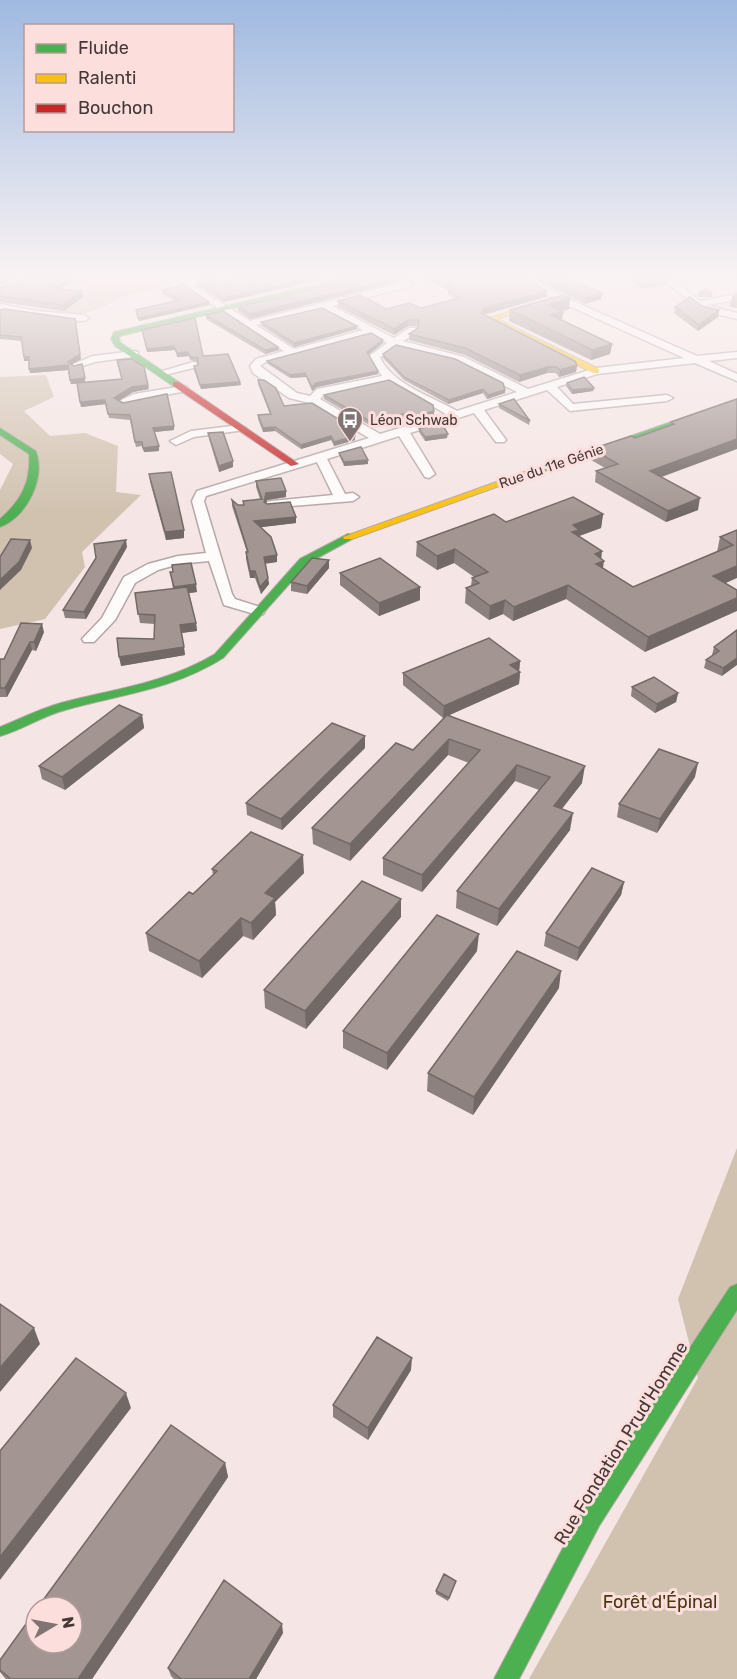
<svg xmlns="http://www.w3.org/2000/svg" width="737" height="1679" viewBox="0 0 737 1679" font-family="Rubik,sans-serif">
<style>
.forest{fill:#d1c2af}
.lines{fill:none;stroke-linecap:round;stroke-linejoin:round}
.street-casing{stroke:#b5a7a7;stroke-width:3}
.fast-casing{stroke:#b5a7a7;stroke-width:2}
.slow-casing{stroke:#b5a7a7;stroke-width:2}
.jam-casing{stroke:#b5a7a7;stroke-width:2}
.street{fill:#fefbfb;fill-rule:evenodd}
.fast{fill:#4caf50;fill-rule:evenodd}
.slow{fill:#ffc107;fill-rule:evenodd}
.jam{fill:#c62828;fill-rule:evenodd}
.wall{fill:#8c817e}
.shaded-wall{fill:#726966}
.building{fill:#a39692;stroke:#726966;stroke-width:1.5}
.labels{text-anchor:middle;stroke-width:6;stroke-linejoin:round;paint-order:stroke}
.far-poi-label{font-size:14px;fill:#453737;stroke:#fcdfdd;text-anchor:start}
.far-street-label{font-size:14px;fill:#453737;stroke:#fcdfdd}
.near-street-label{font-size:18px;fill:#453737;stroke:#fcdfdd}
.near-park-label{font-size:18px;fill:#48390c;stroke:#fcdfdd}
</style>
<rect width="100%" height="100%" fill="#f5e5e4"/>
<path class="forest" d="M56,279H177L173,285L121,297L101,308L76,316L80,323L53,329L49,316L72,304L89,288L65,285L53,280Z
M46,375L54,397L24,411L50,436L85,433L118,446L116,492L141,495L82,552L85,567L45,619L0,629V490L13,464L0,454V377Z
M737,1148V1679H529L698,1378L678,1299Z"/>
<g class="lines">
<defs>
<path id="street" d="M195,279H207L194,286L250,321L401,283L396,279L412,282V286L332,306L394,338L409,328H417V332L403,341L464,357L528,389L596,368L684,358L558,301L520,279H531L564,297L697,356L737,352V358L709,361L737,374V381L695,363L597,374L557,387L573,404L667,395L673,398L667,401L570,411L547,390L484,410L506,440L504,442H496L474,413L410,433L435,474L429,478L425,477L399,436L327,459L345,494L353,493L359,497L353,501L267,508V502L272,501L333,495L317,462L206,496L204,501L232,594L235,599L263,608L265,611L263,614L258,615L224,605L209,561L179,564L158,570L135,583L115,620L94,642H84L82,639L102,618L124,577L148,564L178,556L206,553L192,501L197,491L369,438L310,403L289,398L253,373L250,366L256,359L284,351L182,285ZM322,309L363,330L294,349L256,325ZM371,334L387,343L369,356L382,376L317,389L310,396L297,393L260,366L264,363ZM396,346L456,361L517,392L457,411C433,397 391,384 380,357ZM389,381L446,414L380,434L320,399L325,394Z
M662,279H671L700,301L737,294V300L706,305L737,313V319L701,310Z
M0,304L37,311L84,315L89,318L84,321L37,317L0,310Z
M134,351L138,352V356L95,362L76,368L71,365L93,356Z
M193,362L197,363V367L161,376L156,373Z
M183,386L187,387V391L137,400L123,405L117,402L134,394Z
M240,425L246,428L244,430L194,437L176,445L170,441L191,431Z"/>
<path id="fast" d="M341,279H352L120,336L119,339L121,343L179,382V386H173L115,346L111,339L114,332Z
M737,399V405L536,474L528,472Z
M0,428L36,451C46,478 27,517 0,527V519C21,501 31,482 29,454L0,435Z
M348,534L352,535V539L308,563L223,658C172,690 121,694 65,710C42,716 22,730 0,736V727C20,719 40,709 61,703C114,689 167,683 215,654L300,559Z
M737,1284V1310L599,1526L519,1679H494L583,1510L730,1287Z"/>
<path id="slow" d="M540,302L547,304L497,319L599,369V373H593L486,319Z
M530,470L538,472L352,539H344L343,537Z"/>
<path id="jam" d="M173,382H179L299,464L291,466L173,386Z"/>
</defs>
<use href="#street" class="street-casing"/>
<use href="#fast" class="fast-casing"/>
<use href="#slow" class="slow-casing"/>
<use href="#jam" class="jam-casing"/>
<use href="#street" class="street"/>
<use href="#fast" class="fast"/>
<use href="#slow" class="slow"/>
<use href="#jam" class="jam"/>
</g>
<path class="wall" d="M25,279H75L61,288L83,297L64,311L0,302V288Z
M235,279L224,302L198,286V282L218,283Z
M425,279H526L547,291L546,297L484,315L577,365L576,372L559,377L556,373H547L519,382L465,355L409,340V334L418,328V326H408L394,335L338,307V301L386,309L421,308L454,299L448,294V290Z
M535,279H569L602,293L601,299L585,304Z
M628,279H667L666,285L641,288Z
M349,281L396,282L250,319L238,311V307Z
M162,290L209,305L139,321L136,310L175,301L162,294Z
M699,293H712V297H698Z
M737,293V308L730,307L732,296Z
M702,306L719,310L718,317L698,331L674,313L675,307Z
M569,309L561,311L563,312L562,320L612,344L610,354L591,360L509,321L510,310Z
M0,310L75,319L81,359L72,364L85,382L149,389L133,392L119,400L174,430L155,432L159,451L144,452L142,446L136,447L130,420L109,418L106,404L81,407L77,383L71,384L68,370L30,373L29,361H24L22,341L0,339Z
M206,315L278,347L279,350L265,354L206,319Z
M261,322L357,329L294,347L262,326Z
M142,330L203,356L240,382L241,385L201,389L194,370V366L198,365V362L190,360L189,356L177,357L175,350L147,352Z
M383,343L368,354L378,371V374L317,387L312,391L306,377L290,378L268,364L267,361Z
M383,354L505,390V393L487,399L483,393L448,404L404,380L383,358Z
M258,380L284,406L355,429V433H354L355,436V440L334,446L331,440L301,449L275,431L263,432L258,419V415L270,414L258,384Z
M567,383L594,388L593,391L572,394L566,386Z
M324,395L434,411V415L412,422L409,416L373,427L324,399Z
M737,399L661,477L698,510L666,522L595,482L596,471L605,468L591,460L592,449L635,438L670,426L671,422Z
M499,404L530,421L529,425L499,408Z
M419,429L447,438L425,441L419,432Z
M208,433L233,461V467L219,472L209,439Z
M339,453L368,464L344,466L340,457Z
M149,474L184,538L166,540L150,482Z
M256,481L286,491V497L267,500L266,503L296,517V523L260,527L277,555V562L265,563L269,584L261,594L255,578H250L246,559V552H247L232,506V500L238,505H244L243,501L260,499L256,487Z
M603,514L601,528L579,536L601,559L603,569L633,587L717,552L720,537L737,530L726,583L645,652L566,599L513,621L503,614L489,620L465,603L466,588L471,586L472,578L474,577L454,563L437,570L416,556L417,542L506,522Z
M127,547L86,619L65,618L63,610Z
M329,560V568L307,594L291,591V582Z
M172,565L197,592L189,593L196,623L197,631L181,633L185,655L121,666L154,639L155,624L140,623L135,593L173,589L170,572H173Z
M340,573L420,600L379,616L340,585Z
M737,630L722,676L704,668L706,660L713,656L712,655L714,647Z
M44,632L36,651L32,650L7,697H0V659H4Z
M520,661L519,671L520,672L519,684L449,715L582,783L562,809L570,830L497,926L456,908L457,891L539,790L515,781L422,892L383,875V858L469,763L448,755L350,861L313,844L312,828L413,750L443,718L403,685V673Z
M632,687L678,693L676,702L655,713L631,696Z
M142,715L144,728L65,790L42,779L39,766Z
M365,748L282,830L247,815L246,803Z
M695,777L657,833L617,817L619,804Z
M212,869L304,873L275,902L276,915L253,940L243,936L202,978L149,951L146,933L193,894L213,875Z
M624,882L621,895L577,961L544,946L546,933Z
M401,917L306,1029L265,1008L264,990Z
M477,951L387,1070L343,1048V1031Z
M559,988L473,1115L427,1091L428,1073Z
M411,1370L368,1440L333,1417V1405Z
M225,1463L228,1477L92,1679H6L4,1677L0,1672V1660Z
M456,1581L448,1601L436,1594V1591Z
M283,1633L256,1679H174L171,1676L168,1668Z"/>
<path class="shaded-wall" d="M0,279H17L0,285Z
M66,279H75L54,293L53,288Z
M306,279H324L224,302L223,298Z
M393,279H396V282L250,319V314Z
M667,279L666,285L641,288L642,282Z
M82,291L83,297L64,311L63,305Z
M547,291L546,297L484,314L481,320V313L485,308Z
M602,293L601,299L585,304L586,298Z
M570,298L569,309L547,315L548,305Z
M209,302V305L139,321L138,318Z
M719,310L718,317L698,331L699,325Z
M563,312L562,322L551,315Z
M408,320V326L394,335V329Z
M357,326V329L294,347V343Z
M383,340V343L367,356V352Z
M612,344L610,354L591,360L592,350Z
M174,346L175,350L147,352V349Z
M278,347L279,350L265,354V350Z
M188,352L189,356L177,357V353Z
M80,354L81,359L69,366L68,362Z
M24,357H29V361H24Z
M68,365L69,370L30,373L29,369Z
M577,365L576,372L559,377L560,370Z
M548,367L547,373L519,382L520,375Z
M378,371V374L317,387L312,391V387L316,383Z
M305,373L306,377L290,378V375Z
M85,378V383L71,384L70,380Z
M240,382L241,385L201,389L200,385Z
M148,385L149,389L133,392L115,403L114,398L132,387Z
M594,388L593,391L572,394V390Z
M483,389V393L448,404L449,400Z
M505,390V393L487,399L488,395Z
M105,400L106,404L81,407L80,402Z
M434,411V415L412,422L413,418Z
M409,412V416L373,427V423Z
M174,426V430L154,432L153,428Z
M275,427V431L263,432V428Z
M448,434L447,438L425,441V437Z
M331,436V440L301,449V445Z
M355,436V440L334,446V442Z
M737,439V449L648,482L650,471Z
M159,446V451L144,452L143,448Z
M368,460V464L344,466V462Z
M233,461V467L219,472V466Z
M286,491V497L267,500L265,508L264,502L266,493Z
M700,498L698,510L666,522L668,511Z
M603,514L601,528L579,536L570,546L573,525Z
M296,517V523L255,528L254,521Z
M184,530V538L166,540L165,532Z
M30,540L32,548L21,570L0,590V580Z
M126,540L127,547L86,619L84,612Z
M455,549L454,563L437,570V556Z
M602,551L601,562L604,561L602,575L594,578L595,554Z
M277,555V562L264,564V557Z
M329,560V568L307,594V586Z
M737,566V578L710,590L713,576Z
M250,571H255V578H250Z
M268,578L269,584L261,594L260,587Z
M196,584L197,592L175,595L174,587Z
M568,585L566,599L513,621L514,607Z
M420,587V600L379,616V603Z
M737,598V611L645,652L648,637Z
M505,600L503,614L489,620L490,606Z
M196,623L197,631L181,633L180,625Z
M42,624L44,632L36,651L34,642Z
M30,642L32,650L7,697L5,688Z
M184,647L185,655L121,666L119,657Z
M737,658V665L722,676L723,668Z
M520,661L519,673L510,665Z
M520,672L519,684L443,718L444,706Z
M678,693L676,702L655,713L657,704Z
M142,715L144,728L65,790L62,777Z
M365,736V748L282,830L281,819Z
M449,739L448,755L350,861V844Z
M698,763L695,777L657,833L660,819Z
M517,765L515,781L422,892V875Z
M585,766L582,783L551,822L554,806Z
M573,813L570,830L497,926L499,909Z
M303,855L304,873L275,902L276,915L253,940L251,923L265,893Z
M624,882L621,895L577,961L579,948Z
M401,899V917L306,1029L305,1011Z
M241,918L243,936L202,978L199,961Z
M479,934L477,951L387,1070V1053Z
M561,971L559,988L473,1115L474,1097Z
M34,1328L40,1344L0,1392V1368Z
M412,1358L411,1370L368,1440V1428Z
M126,1393L131,1408L0,1580V1557Z
M225,1463L228,1477L92,1679H78Z
M282,1624L283,1633L256,1679H249Z"/>
<path class="building" d="M25,279H66L53,288L82,291L63,305L0,296V288Z
M210,279L218,283L235,279H306L223,298L198,282Z
M352,279H393L250,314L238,307L349,281Z
M438,279H526L547,291L485,308L481,313L575,361L577,365L560,370L557,367H548L520,375L465,348L409,334L418,328L419,320H408L394,329L338,301L360,295L386,309L409,303L421,308L460,298L448,288L450,284Z
M548,279H569L602,293L586,298Z
M638,279H667L642,282Z
M183,285L209,302L138,318L136,310L179,300L162,290Z
M706,289L712,293H699Z
M563,295L570,298L548,305L563,312L551,315L612,344L592,350L510,310Z
M690,297L702,306L719,310L699,325L675,307Z
M322,308L357,326L294,343L261,322Z
M5,309L75,319L80,354L68,362L74,366L82,364L85,378L70,380L68,365L29,369V357H24L21,337L0,335V310Z
M223,311L278,347L265,350L206,315Z
M195,318L203,356L228,354L240,382L200,385L194,366L198,365V358L190,357L188,352L177,353L174,346L147,349L142,330Z
M371,333L383,340L367,352L378,371L316,383L312,387L305,373L290,375L267,361Z
M396,345L455,359L503,383L505,390L488,395L483,389L449,400L404,377L383,354Z
M132,359L144,367L148,385L132,387L114,398L123,403L167,394L174,426L153,428L159,446L143,448L142,442H135L130,415L108,414L105,400L80,402L77,383L122,379L117,360Z
M584,377L594,388L572,390L567,383Z
M258,380H264L276,388L284,406L312,403L355,429L352,430L355,436L334,442L331,436L301,445L275,427L263,428L258,415L271,414Z
M389,380L433,405L434,411L413,418L409,412L373,423L324,395Z
M514,399L530,421L499,404Z
M737,399V439L650,471L700,498L668,511L596,471L618,464L592,449L631,436L635,438L674,424L671,422Z
M441,422L448,434L425,437L419,429Z
M223,432L233,461L219,466L208,433Z
M361,447L368,460L344,462L339,453Z
M171,472L184,530L165,532L149,474Z
M281,478L286,491L266,493L264,502L267,504L290,502L296,517L254,521L271,537L277,555L264,557L268,578L260,587L255,571H250L246,552H248L232,500L238,505H244L243,501L262,499L256,481Z
M573,497L603,514L573,525L579,530L572,532L602,551L595,554L604,561L596,564L633,587L733,545L720,537L737,530V566L713,576L737,590V598L648,637L568,585L514,607L505,600L490,606L466,588L479,583L472,578L488,572L455,549L437,556L417,542L494,514L506,522Z
M11,539L30,540L19,562L0,580V557Z
M126,540L84,612L63,610L96,558L94,544Z
M312,558L329,560L307,586L291,582Z
M380,558L420,587L379,603L340,573Z
M191,563L196,584L174,587L170,572H173L172,565Z
M187,587L196,623L180,625L184,647L119,657L117,638L154,639L155,615L138,614L135,593Z
M21,623L42,624L34,642H30L5,688H0V659H4Z
M737,630V658L723,668L706,660L719,651L714,647Z
M489,638L520,661L510,665L520,672L444,706L403,673Z
M654,677L678,693L657,704L632,687Z
M119,705L142,715L62,777L39,766Z
M447,715L585,766L554,806L573,813L499,909L457,891L550,777L517,765L422,875L383,858L480,750L449,739L350,844L312,828L396,743L413,750Z
M332,723L365,736L281,819L246,803Z
M659,749L698,763L660,819L619,804Z
M251,832L303,855L265,893L275,898L251,923L241,918L199,961L146,933L189,892L193,894L217,871L212,869Z
M592,868L624,882L579,948L546,933Z
M362,881L401,899L305,1011L264,990Z
M437,915L479,934L387,1053L343,1031Z
M517,951L561,971L474,1097L428,1073Z
M0,1304L34,1328L0,1368Z
M377,1337L412,1358L368,1428L333,1405Z
M76,1358L126,1393L0,1557V1451Z
M171,1425L225,1463L78,1679H11L0,1670V1660L36,1610V1643H72V1607H38Z
M444,1574L456,1581L449,1598L436,1591Z
M224,1580L282,1624L249,1679H181L168,1668Z"/>
<linearGradient id="sky" x2="0" y2="1"><stop stop-color="#9fb9e1"/><stop offset="0.54" stop-color="#faf3f3"/><stop offset="1" stop-color="#faf3f3" stop-opacity="0"/></linearGradient>
<rect width="737" height="514" fill="url(#sky)"/>
<defs>
<symbol id="bus-pin" viewBox="-11 -11 22 30"><path d="M0 17L-7.5 6A9.5 9.5 0 1 1 7.5 6Z" fill="#837474" stroke="#fcdfdd"/><path d="M-5-6H5V4H4V6H2V4H-2V6H-4V4H-5ZM-3.5-4V0h7V-4ZM-3.5 1.2v1.5H-2V1.2ZM2 1.2v1.5H3.5V1.2Z" fill="#fff"/></symbol>
</defs>
<g fill-rule="evenodd">
<use href="#bus-pin" x="335" y="405" width="30" height="40"/>
</g>
<g class="labels">
<g class="far-poi-label">
<text x="370" y="425">Léon Schwab</text>
</g>
<g class="far-street-label">
<text transform="translate(551 466) rotate(-19)" y="5">Rue du 11e Génie</text>
</g>
<g class="near-street-label">
<text transform="translate(621 1443) rotate(-58)" y="6">Rue Fondation Prud'Homme</text>
</g>
<g class="near-park-label">
<text x="660" y="1608">Forêt d'Épinal</text>
</g>
</g>
<rect x="24" y="24" width="210" height="108" fill="#fcdfdd" stroke="#b39c9b" stroke-width="1.5"/>
<rect x="36" y="44" width="30" height="9" fill="#4caf50" stroke="#b39c9b" stroke-width="1.5"/>
<text x="78" y="54" font-size="18" fill="#453737">Fluide</text>
<rect x="36" y="74" width="30" height="9" fill="#ffc107" stroke="#b39c9b" stroke-width="1.5"/>
<text x="78" y="84" font-size="18" fill="#453737">Ralenti</text>
<rect x="36" y="104" width="30" height="9" fill="#c62828" stroke="#b39c9b" stroke-width="1.5"/>
<text x="78" y="114" font-size="18" fill="#453737">Bouchon</text>
<g transform="translate(54 1625) rotate(80)"><circle r="28" fill="#fcdfdd" stroke="#b39c9b" stroke-width="1.5"/>
<path d="M0-4.5L10 22L0 15L-10 22Z" fill="#837474"/>
<text y="-9" font-size="16" font-weight="bold" text-anchor="middle" fill="#453737">N</text>
</g>
</svg>
